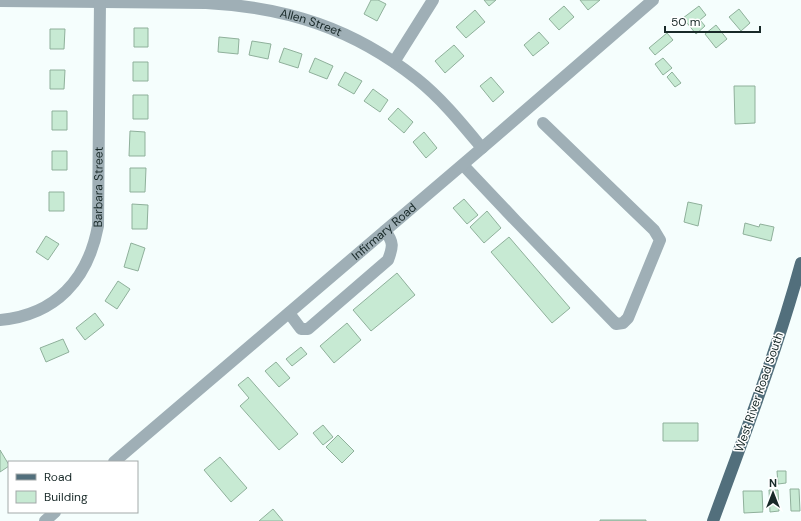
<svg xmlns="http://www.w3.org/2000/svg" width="801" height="521" viewBox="0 0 801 521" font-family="'DM Sans',sans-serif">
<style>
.building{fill:#c7ead3;stroke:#8fb09b}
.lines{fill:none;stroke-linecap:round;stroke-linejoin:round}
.minor{stroke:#9fafb6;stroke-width:12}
.major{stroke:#526f7c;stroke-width:12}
.labels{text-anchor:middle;stroke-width:3;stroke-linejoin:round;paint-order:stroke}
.street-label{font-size:12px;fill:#182928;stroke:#fff}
</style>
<rect width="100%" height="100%" fill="#f5fefd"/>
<path class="building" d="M371,0H378L386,4L377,21L364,14Z
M484,0H496L489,6Z
M580,0H600L588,10Z
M564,6L574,17L559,30L549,19Z
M699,6L706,15L700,20L705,26L696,34L683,18Z
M739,9L750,23L741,31L729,17Z
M475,10L485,22L466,38L456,27Z
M716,25L727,39L716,48L705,34Z
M134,28H148V47H134Z
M50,29H65L64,49H50Z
M539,32L549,43L533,56L524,45Z
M667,33L673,40L655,55L649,48Z
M219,37L239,39L238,54L218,52Z
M252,41L271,44L268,59L249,55Z
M454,45L464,56L445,73L435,61Z
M284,48L302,54L298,68L279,62Z
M315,58L333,66L327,79L309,72Z
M663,58L672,68L663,75L655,64Z
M133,62H148V81H133Z
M50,70H65L64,89H50Z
M345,72L362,81L354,94L338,85Z
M672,72L681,83L675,87L667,77Z
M491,77L504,92L493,102L480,86Z
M734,86H755V123L735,124Z
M373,89L388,100L380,112L364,101Z
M133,95H148V119H133Z
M398,108L413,122L404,133L388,119Z
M52,111H67V130H52Z
M130,131L145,132V156H129Z
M424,132L437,148L426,158L413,142Z
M52,151H67V170H52Z
M130,168H146L145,192H130Z
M49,192H64V211H49Z
M464,199L478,215L467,224L453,208Z
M688,202L702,205L698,226L684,222Z
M132,204L148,205L147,229H132Z
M487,211L501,228L484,243L470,227Z
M745,223L759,227L760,224L774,227L771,241L743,234Z
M46,236L59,244L48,260L36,252Z
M509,237L570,308L552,323L491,252Z
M131,243L145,248L138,271L124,267Z
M397,273L415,295L371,331L353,310Z
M118,281L130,289L117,309L105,301Z
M95,313L104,325L85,340L76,328Z
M347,323L361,340L334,363L320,346Z
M63,339L69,352L46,362L40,348Z
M301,347L307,354L292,366L286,359Z
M276,362L290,378L279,387L265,371Z
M248,377L298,434L279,450L240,406L249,398L238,385Z
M663,423H698V441H663Z
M323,425L333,437L323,445L313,433Z
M338,435L354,451L342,463L326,447Z
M0,450L9,465V466L0,472Z
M220,457L247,488L231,502L204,470Z
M777,471H786V483L778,484Z
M790,489H799L800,511H791Z
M769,490H778L779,511L770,512Z
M743,491H762L763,512L744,513Z
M273,509L283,521H259Z
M600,520H646V521H600Z"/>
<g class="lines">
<g class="minor">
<path id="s1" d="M0,1L206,3C287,7 354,29 417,79C442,99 462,124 482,148"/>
<path d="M394,62L433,0"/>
<path d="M463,165L516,221L616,324L623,323L628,318L660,240L654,230L543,123"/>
<path d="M289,313L301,329H308L388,260C393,247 394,242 385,231"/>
<path id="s2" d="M0,320C56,315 88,279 98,226L100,0"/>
<path id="s3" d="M114,462L482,148L653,0"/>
<path d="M45,521L55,512"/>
</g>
<path class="major" d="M713,521C744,436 777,351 801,263"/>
</g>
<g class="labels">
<g class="street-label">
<text dy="4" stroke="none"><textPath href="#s1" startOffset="313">Allen Street</textPath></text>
<text dy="4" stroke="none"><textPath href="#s2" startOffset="186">Barbara Street</textPath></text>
<text dy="4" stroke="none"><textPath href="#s3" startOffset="355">Infirmary Road</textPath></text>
<text transform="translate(759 392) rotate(-71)" y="4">West River Road South</text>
</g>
</g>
<rect x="8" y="461" width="130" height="52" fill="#ffffff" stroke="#a3a9a9"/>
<rect x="16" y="474" width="20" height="6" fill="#526f7c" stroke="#a3a9a9"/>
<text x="44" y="481" font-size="12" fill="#182928">Road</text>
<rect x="16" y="491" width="20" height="12" fill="#c7ead3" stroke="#a3a9a9"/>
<text x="44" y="501" font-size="12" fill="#182928">Building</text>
<g transform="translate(773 493)" stroke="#ffffff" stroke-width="3" paint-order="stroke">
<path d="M0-3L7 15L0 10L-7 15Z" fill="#182928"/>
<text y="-6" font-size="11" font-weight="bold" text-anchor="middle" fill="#182928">N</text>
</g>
<path d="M665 26v6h95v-6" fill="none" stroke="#182928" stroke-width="2"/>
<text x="671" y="26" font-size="12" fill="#182928" stroke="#ffffff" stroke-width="3" paint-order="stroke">50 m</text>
</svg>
